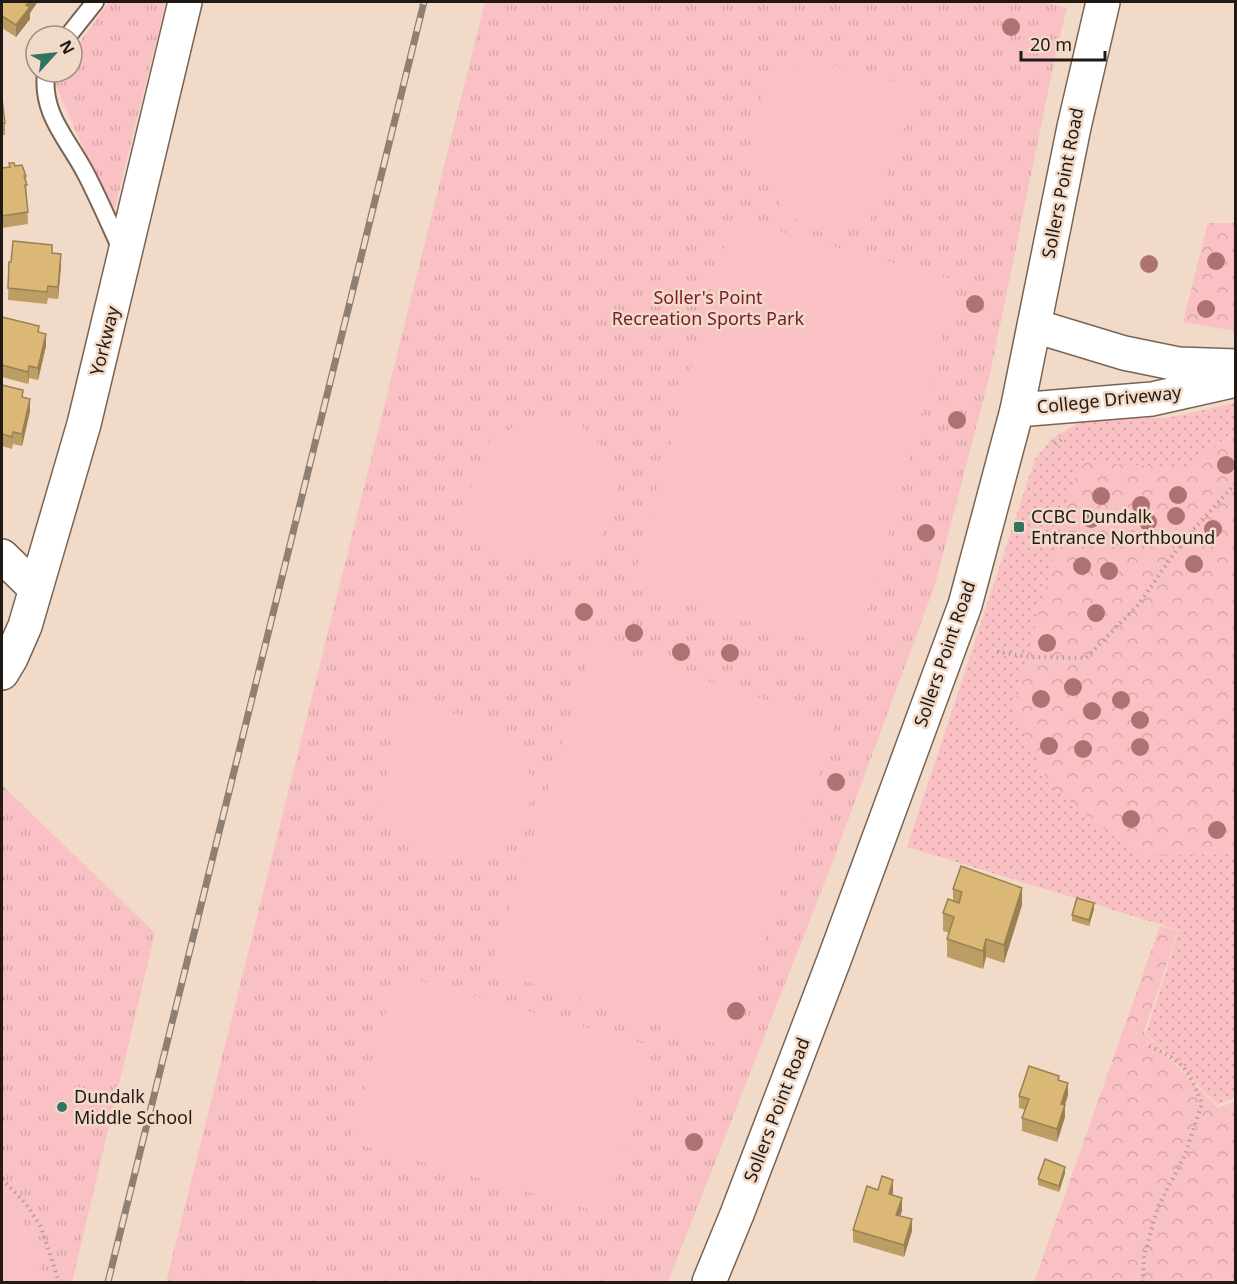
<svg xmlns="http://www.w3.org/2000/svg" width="1237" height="1284" viewBox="0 0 1237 1284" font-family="'Noto Sans',sans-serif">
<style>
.grass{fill:url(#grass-dots)}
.forest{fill:url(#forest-crowns)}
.park{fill:url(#park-tufts)}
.garden{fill:#fac1c4}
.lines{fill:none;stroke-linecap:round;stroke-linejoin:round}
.lane-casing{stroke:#796454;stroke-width:20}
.street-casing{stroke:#796454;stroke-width:36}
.secondary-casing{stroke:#796454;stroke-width:36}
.path{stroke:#b29f91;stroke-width:4;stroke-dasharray:1.5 4.5;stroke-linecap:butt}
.lane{stroke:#fff;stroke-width:16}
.street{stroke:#fff;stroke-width:33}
.secondary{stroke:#fff;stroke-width:33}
.rail-casing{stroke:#8f7f72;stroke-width:7}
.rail{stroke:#f2dac8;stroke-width:4.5;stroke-dasharray:14;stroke-linecap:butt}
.tree{fill:#ae7273}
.wall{fill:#bc9e65}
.shaded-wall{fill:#998153}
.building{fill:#dbb876;stroke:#998153;stroke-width:1.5}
.poi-dot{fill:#337361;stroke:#f2dac8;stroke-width:2}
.labels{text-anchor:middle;stroke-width:5;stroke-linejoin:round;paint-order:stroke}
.street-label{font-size:18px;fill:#211913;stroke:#f2dac8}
.park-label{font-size:18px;fill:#761c2d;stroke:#f2dac8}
.poi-label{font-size:18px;fill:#211913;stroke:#f2dac8;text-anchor:start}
</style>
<defs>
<pattern id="grass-dots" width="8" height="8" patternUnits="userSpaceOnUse" patternTransform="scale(1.5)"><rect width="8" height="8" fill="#fac1c4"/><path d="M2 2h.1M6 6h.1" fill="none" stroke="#d6a5a8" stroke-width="1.8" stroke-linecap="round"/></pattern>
<pattern id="forest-crowns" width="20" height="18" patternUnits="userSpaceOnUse" patternTransform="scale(1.5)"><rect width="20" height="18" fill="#fac1c4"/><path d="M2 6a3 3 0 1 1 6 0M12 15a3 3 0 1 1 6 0" fill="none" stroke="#d6a5a8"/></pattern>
<pattern id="park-tufts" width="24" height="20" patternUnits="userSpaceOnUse" patternTransform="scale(1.5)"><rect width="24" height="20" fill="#fac1c4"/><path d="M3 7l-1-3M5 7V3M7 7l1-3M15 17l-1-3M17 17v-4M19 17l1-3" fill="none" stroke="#d6a5a8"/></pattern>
</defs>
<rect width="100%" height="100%" fill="#f2dac8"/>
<path class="grass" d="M1235,403V1098L1217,1105L1146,1033L1179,930L907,847L1035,459L1052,439L1081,421L1124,417L1167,418Z"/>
<path class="forest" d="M1208,223H1235V331L1183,322Z
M1235,429V850L1232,854L1139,856L1050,786L1013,710L1079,462L1191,468Z
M1160,926L1178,931L1144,1032L1218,1108L1235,1101V1282H1034Z"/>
<path class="park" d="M109,2H166L113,215L53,80L59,72H72V53Z
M485,2H1046L1067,8L1057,48L990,374L935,585L828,874L668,1282H166Z
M2,785L155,933L72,1282H2Z"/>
<path class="garden" d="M815,60L890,81L911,85L923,102L909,115L870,220L838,235L807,229L782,206L753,159L760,100L782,69Z
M732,218L958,281L856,652L631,588Z
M531,415L578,423L619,464L618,509L593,549L562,563L525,558L469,541L460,520L486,445Z
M594,644L835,722L730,1048L490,970Z
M409,698L425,700L435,713L466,715L520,743L534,789L522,827L486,849L464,856L429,855L410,849L393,834L384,818L380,799L398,737L396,716Z
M396,974L652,1046L606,1214L350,1142Z
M2,1193L18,1208L44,1278L43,1282H2Z"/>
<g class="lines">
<defs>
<path id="lane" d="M68,36L95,2
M46,72C41,115 68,139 86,174C99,199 110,225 122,251"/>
<path id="street" d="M1035,326L1124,353L1178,364L1236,366
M1017,410L1152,399L1236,380
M2,556L35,588
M2,673L11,658L25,626L84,424L185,2"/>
<path id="secondary" d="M709,1282L737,1214L834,960L965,605L1017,410L1074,127L1103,2"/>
</defs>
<use href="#lane" class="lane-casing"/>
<use href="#street" class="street-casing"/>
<use href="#secondary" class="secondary-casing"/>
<path class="path" d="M1055,444L1064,438
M997,652L1031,657L1086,658L1139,604L1182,542L1236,483
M2,1179L26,1204L41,1227L59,1282
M1143,1282L1144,1256L1158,1207L1185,1155L1202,1103C1187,1067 1183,1060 1146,1045"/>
<use href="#lane" class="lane"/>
<use href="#street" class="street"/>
<use href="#secondary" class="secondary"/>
<defs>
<path id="rail" d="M108,1282L424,2"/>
</defs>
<use href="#rail" class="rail-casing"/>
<use href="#rail" class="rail"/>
</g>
<g class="tree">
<circle cx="1011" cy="27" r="9"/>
<circle cx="1216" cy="261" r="9"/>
<circle cx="1149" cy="264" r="9"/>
<circle cx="975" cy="304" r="9"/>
<circle cx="1206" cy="309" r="9"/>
<circle cx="957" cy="420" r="9"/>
<circle cx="1226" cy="465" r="9"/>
<circle cx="1178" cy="495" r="9"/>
<circle cx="1101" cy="496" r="9"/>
<circle cx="1141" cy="505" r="9"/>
<circle cx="1176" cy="516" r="9"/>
<circle cx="1091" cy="519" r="9"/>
<circle cx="1148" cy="522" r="9"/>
<circle cx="1213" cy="529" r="9"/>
<circle cx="926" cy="533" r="9"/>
<circle cx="1194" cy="564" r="9"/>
<circle cx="1082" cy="566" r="9"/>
<circle cx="1109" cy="571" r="9"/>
<circle cx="584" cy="612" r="9"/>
<circle cx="1096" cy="613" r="9"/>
<circle cx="634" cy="633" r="9"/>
<circle cx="1047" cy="643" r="9"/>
<circle cx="681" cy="652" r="9"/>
<circle cx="730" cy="653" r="9"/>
<circle cx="1073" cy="687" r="9"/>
<circle cx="1041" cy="699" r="9"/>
<circle cx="1121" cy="700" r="9"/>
<circle cx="1092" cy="711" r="9"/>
<circle cx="1140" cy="720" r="9"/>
<circle cx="1049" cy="746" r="9"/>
<circle cx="1140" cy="747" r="9"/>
<circle cx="1083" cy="749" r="9"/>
<circle cx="836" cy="782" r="9"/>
<circle cx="1131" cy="819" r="9"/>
<circle cx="1217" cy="830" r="9"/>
<circle cx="736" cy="1011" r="9"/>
<circle cx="694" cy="1142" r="9"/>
</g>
<path class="wall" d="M2,2H37L30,13V19L16,37L2,28Z
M2,100L5,123V135H2L3,152H2Z
M9,163L26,176L28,224L2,228V168L9,167Z
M52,253L61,266L58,299L48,298L47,304L8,300L9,262Z
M2,317L39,332L46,346L38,380L29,378L28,384L2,377Z
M2,385L23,397L30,411L22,446L13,444L12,449L2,446Z
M953,889L1022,905L1004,963L986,957L983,969L947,957V939L949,933L943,931V913L953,901Z
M1094,909L1089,926L1072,921V915Z
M1059,1080L1068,1095L1065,1105V1117L1057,1142L1022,1131V1118L1025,1110L1019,1108V1096Z
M1065,1173L1059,1192L1038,1185V1179Z
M878,1190L893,1192L892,1195L902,1211L900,1216L912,1231L904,1257L853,1242V1230Z"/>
<path class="shaded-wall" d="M29,2H37V3L30,13V19L16,37V25Z
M61,254V266L58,299V287Z
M46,334V346L38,380V368Z
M29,366V378L28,384V372Z
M30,399V411L22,446V434Z
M1022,888V905L1004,963V945Z
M1094,903V909L1089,926V920Z
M986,939V957L983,969V951Z
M1068,1083V1095L1061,1116V1104Z
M1065,1105V1117L1057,1142V1129Z
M1065,1167V1173L1059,1192V1186Z
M893,1180V1192L889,1206V1194Z
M902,1198V1211L896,1227V1215Z
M912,1219V1231L904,1257V1245Z"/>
<path class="building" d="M2,2H29L26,5L30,7L16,25L2,16Z
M2,99L5,123H2Z
M9,163H14L15,166L22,165L26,176H24L27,185H25L28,212L2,216V168L10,167Z
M13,241L52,245V253L61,254L58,287L48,286L47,292L8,288L9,262H11Z
M2,317L39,326L38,332L46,334L38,368L29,366L28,372L2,365Z
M2,385L23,390L22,397L30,399L22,434L13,432L12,437L2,434Z
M961,866L1022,888L1004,945L986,939L983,951L947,939L954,917L943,913L948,899L959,903L962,892L953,889Z
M1077,898L1094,903L1089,920L1072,915Z
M1029,1066L1059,1076L1058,1080L1068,1083L1061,1104L1065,1105L1057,1129L1022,1118L1029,1099L1019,1096Z
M1045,1159L1065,1167L1059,1186L1038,1179Z
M882,1176L893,1180L889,1194L902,1198L896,1215L912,1219L904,1245L853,1230L867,1186L878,1190Z"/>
<g class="poi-dot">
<rect x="1013" y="521" width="12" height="12" rx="3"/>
<circle cx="62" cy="1107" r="6"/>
</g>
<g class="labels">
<g class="street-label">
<text transform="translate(1063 183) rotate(-79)" y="6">Sollers Point Road</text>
<text transform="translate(105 341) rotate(-76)" y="6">Yorkway</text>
<text transform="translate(1109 400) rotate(-6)" y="6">College Driveway</text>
<text transform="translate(945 654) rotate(-71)" y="6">Sollers Point Road</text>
<text transform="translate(777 1110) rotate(-69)" y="6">Sollers Point Road</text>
</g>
<g class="park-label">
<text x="708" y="304">Soller's Point<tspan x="708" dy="21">Recreation Sports Park</tspan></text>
</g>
<g class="poi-label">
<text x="1031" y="523">CCBC Dundalk<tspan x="1031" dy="21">Entrance Northbound</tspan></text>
<text x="74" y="1103">Dundalk<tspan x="74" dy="21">Middle School</tspan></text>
</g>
</g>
<rect width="1237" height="1284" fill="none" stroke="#211913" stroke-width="6"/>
<g transform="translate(54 54) rotate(63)"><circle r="28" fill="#f2dac8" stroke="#9e8d80" stroke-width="1.5"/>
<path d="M0-4.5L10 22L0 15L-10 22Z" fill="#337361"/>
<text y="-9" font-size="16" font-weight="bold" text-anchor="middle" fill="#211913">N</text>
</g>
<path d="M1021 51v9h84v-9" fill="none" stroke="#211913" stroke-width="3"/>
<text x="1030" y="51" font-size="18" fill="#211913" stroke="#f2dac8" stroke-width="4.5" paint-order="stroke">20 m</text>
</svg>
